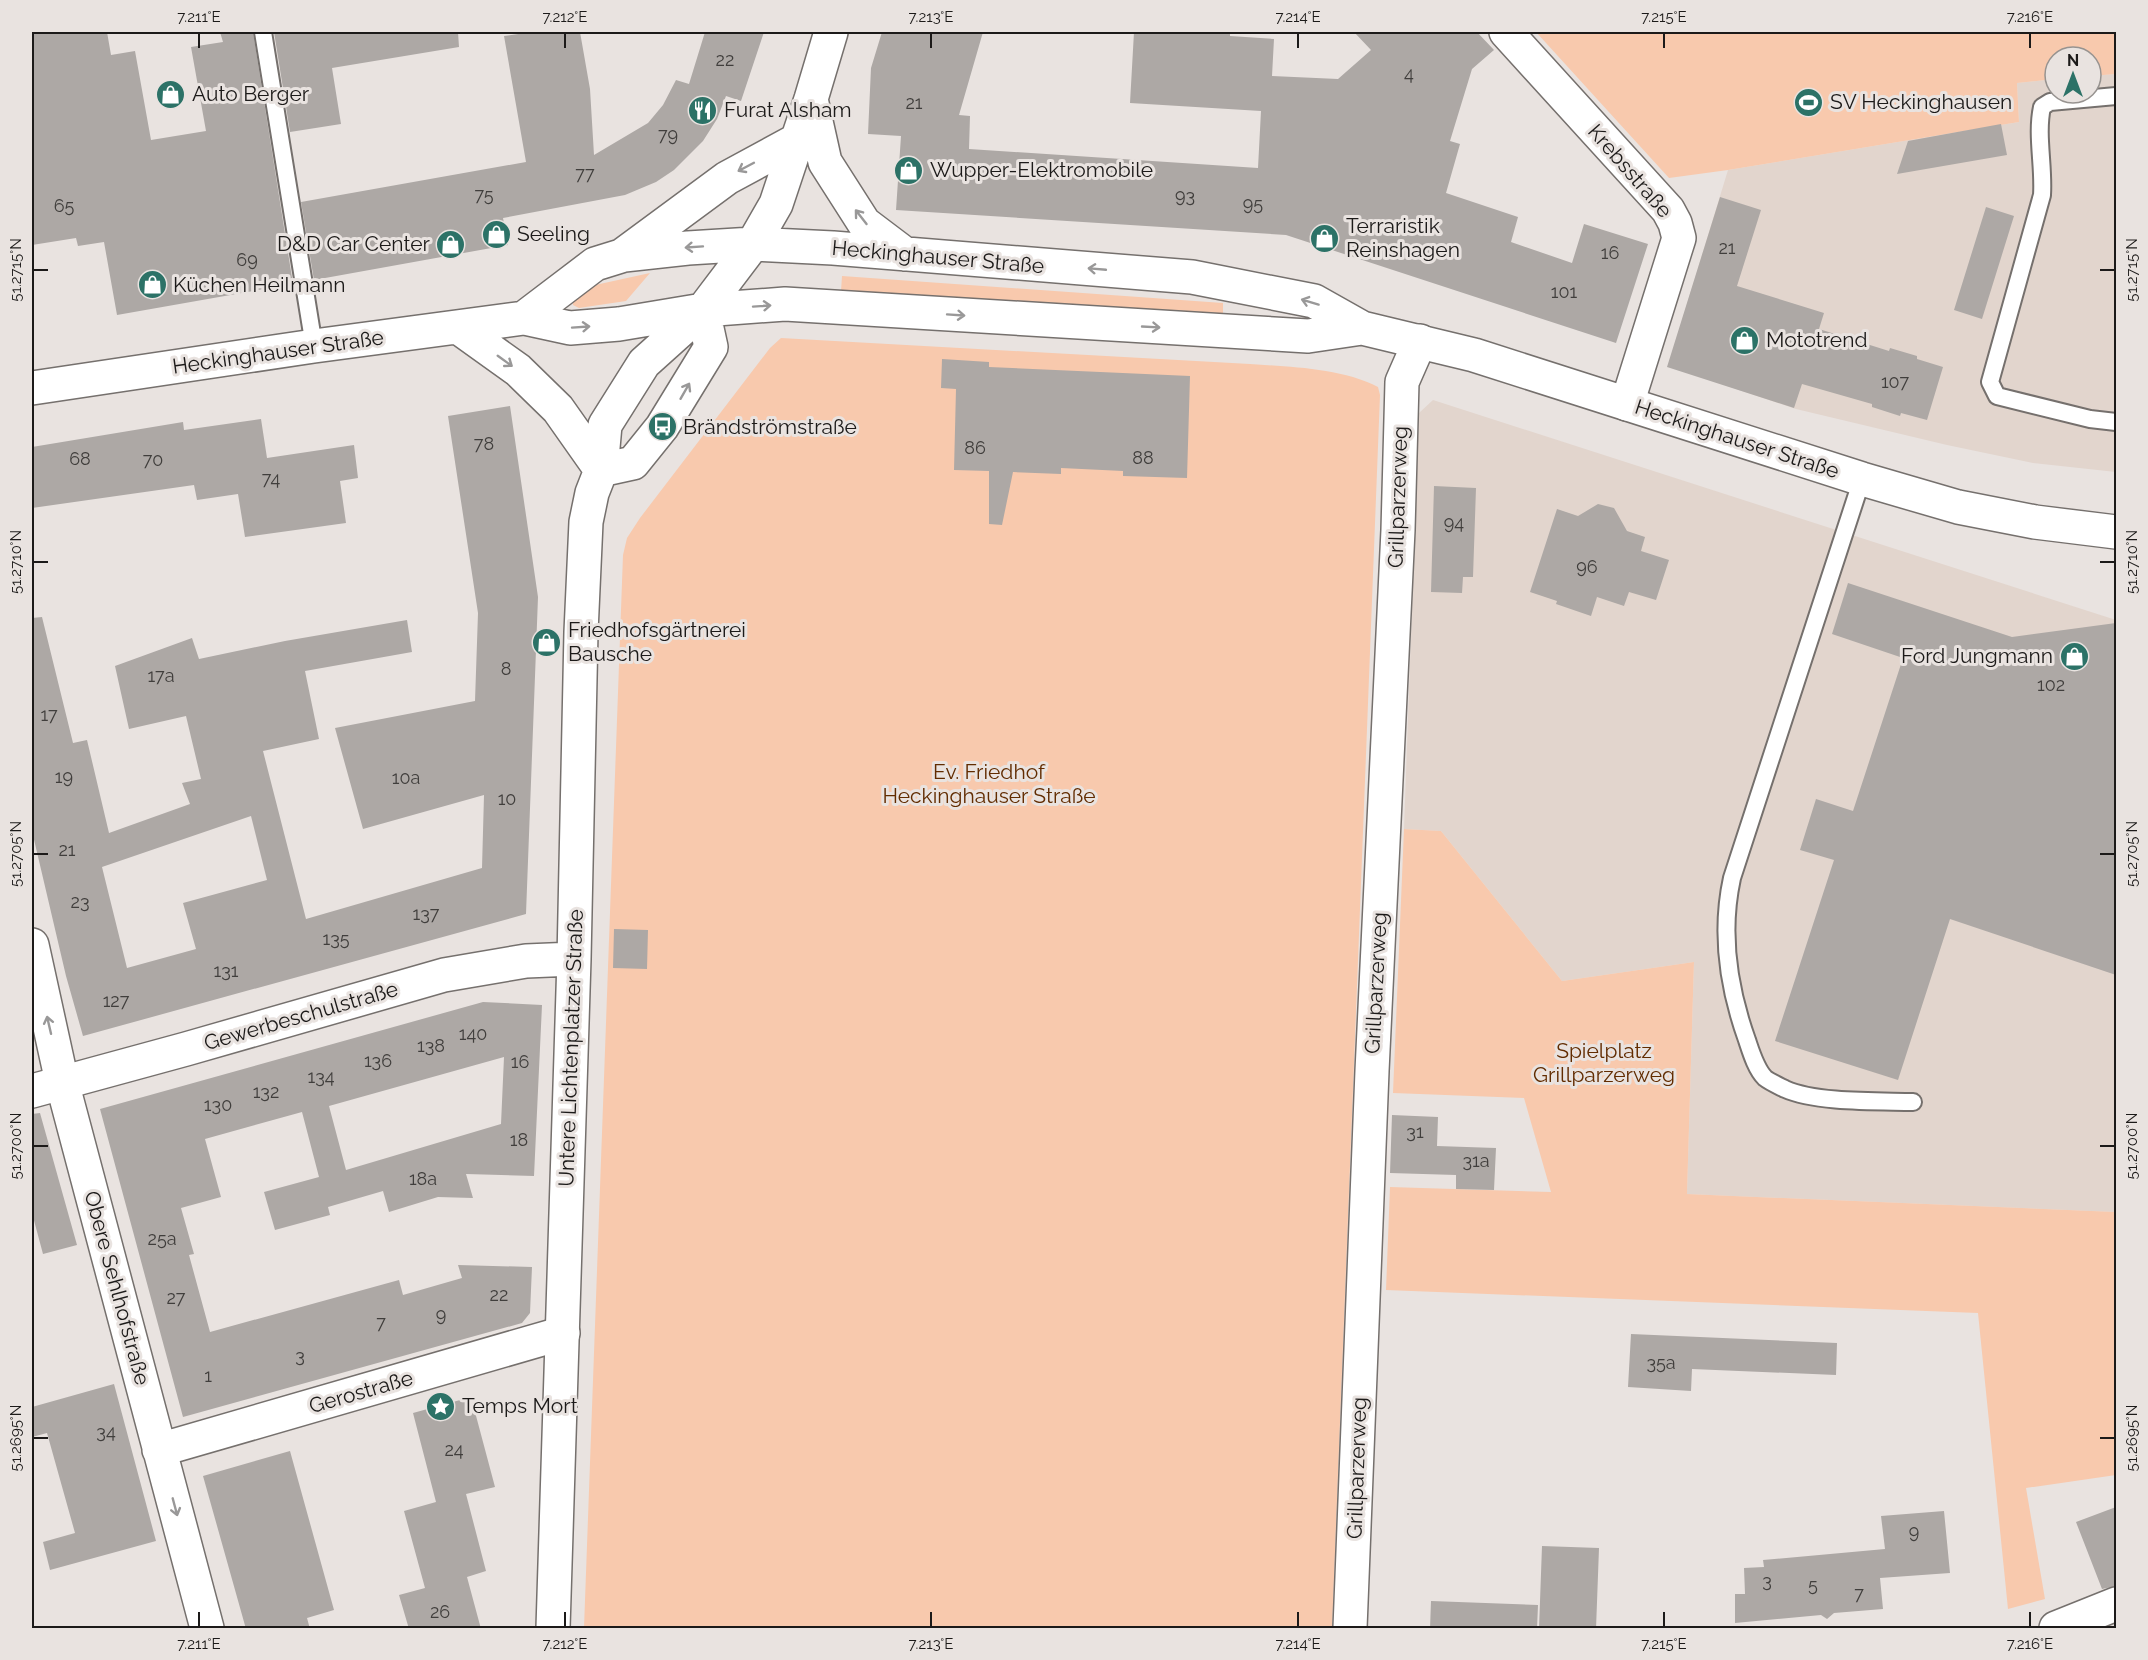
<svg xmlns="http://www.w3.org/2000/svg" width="2148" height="1660" viewBox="0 0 2148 1660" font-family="Raleway,sans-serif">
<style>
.built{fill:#e2d5cd}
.green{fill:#f8c9ad}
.building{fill:#ada8a5;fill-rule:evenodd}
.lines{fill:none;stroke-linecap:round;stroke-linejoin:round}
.lane-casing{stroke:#75706d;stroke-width:20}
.street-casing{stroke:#75706d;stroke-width:36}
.secondary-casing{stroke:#75706d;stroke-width:36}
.lane{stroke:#fff;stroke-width:16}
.street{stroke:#fff;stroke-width:33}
.secondary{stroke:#fff;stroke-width:33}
.oneway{stroke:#999898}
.ticks{fill:none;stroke:#1c1a19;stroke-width:2}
.labels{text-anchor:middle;stroke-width:6;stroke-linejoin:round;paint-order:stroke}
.number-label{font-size:18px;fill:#403e3c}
.poi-label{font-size:21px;fill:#1c1a19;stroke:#e9e3e0;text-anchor:start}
.street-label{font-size:21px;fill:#1c1a19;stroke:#e9e3e0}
.park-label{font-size:21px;fill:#622c00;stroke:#e9e3e0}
.neatline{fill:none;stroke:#1c1a19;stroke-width:2}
.ticks-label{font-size:15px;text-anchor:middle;fill:#1c1a19}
</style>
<rect width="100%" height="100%" fill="#e9e3e0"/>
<path class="built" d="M2116,74V472L2033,463L1947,445L1796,409L1668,366L1728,170L2019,122L2017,83L2055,79V93H2091V76Z
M1433,400L2116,620V1212L1687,1194L1694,962L1562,981L1441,831L1404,829L1419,413Z"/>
<path class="green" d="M1536,32H2116V74L2091,76V57H2055V79L2017,83L2019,122L1728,170L1669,178Z
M650,273L626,301L579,308L573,305V300L586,287Z
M842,276L1223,303V315L841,291Z
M781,338L1250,364C1290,367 1341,368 1378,387L1380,395L1332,1628H584L623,555L627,538L640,518L770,348Z
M1404,829L1441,831L1562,981L1694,962L1687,1194L2116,1212V1475L2026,1488L2045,1599L2008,1609L1978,1313L1386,1290L1390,1187L1551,1192L1524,1098L1393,1093Z"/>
<path class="building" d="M32,32H107L111,55L135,51L151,140L206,131L191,47L223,42L220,32H253L293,284L117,315L104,242L78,246L76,238L32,245Z
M274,32H458L459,47L332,68L341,124L290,132Z
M532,32H580L590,89L594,155L648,123L663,105L676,80L689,84L705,32H764L741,101L726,96L717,119L703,141L674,170L656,182L625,195L503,218L508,245L314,280L301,202L526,162L504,36Z
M882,32H983L959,115L970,116L969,149L1258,168L1261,111L1130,103L1134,32H1230V36L1274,39L1272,76L1338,79L1371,50L1354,32H1477L1494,50L1472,69L1450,141L1460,144L1446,193L1518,217L1511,242L1572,263L1584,224L1648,244L1616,343L1286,235L896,210L901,136L868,134L871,68Z
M2001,124L2007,155L1897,174L1908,141Z
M1720,197L1761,210L1737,286L1824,313L1819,329L1889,351L1890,348L1917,356V359L1943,367L1927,420L1901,413L1900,416L1872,407V404L1802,384L1794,408L1667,367Z
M1986,207L2014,216L1982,319L1954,310Z
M942,359L989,362V367L1190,376L1187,478L1123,476V471L1061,468V474L1013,472L1002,525L989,524V471L954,470L956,389L941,388Z
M510,406L538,597L526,914L83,1036L66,976L32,831V618L42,617L73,743L87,740L109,833L190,804L182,783L201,779L186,716L129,729L115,666L192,638L199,659L285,641L407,620L412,652L305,671L319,739L263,751L306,919L482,868L484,795L363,829L335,728L475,701L478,613L448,416ZM251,816L267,880L183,903L196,949L127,968L102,867Z
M261,419L267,458L354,445L358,478L340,481L346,523L245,537L238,494L197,500L194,485L32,508V447L183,422L184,430Z
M1434,486L1476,488L1473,577H1463L1462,593L1431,592Z
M1598,504L1614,508L1627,531L1645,537L1641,551L1669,560L1656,600L1629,592L1624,606L1597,597L1591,616L1556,604L1557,601L1530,592L1557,509L1578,516Z
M1848,583L2012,637L2116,623V975L1950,919L1898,1080L1775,1041L1834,860L1800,850L1816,799L1853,811L1903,658L1832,634Z
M614,929L648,930L647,969L613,968Z
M483,1002L542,1005L534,1176L466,1174L473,1198L438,1197L389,1212L383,1191L328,1207L330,1215L275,1230L264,1192L319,1177L302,1112L205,1139L221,1197L181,1208L194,1254L189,1255L210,1332L399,1280L403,1295L462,1278L458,1265L532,1267L530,1313L522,1323L183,1417L100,1109ZM504,1057L501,1124L346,1170L329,1106Z
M40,1113L77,1245L43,1254L32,1213V1114Z
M1392,1115L1438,1117L1437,1146L1496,1148L1494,1190L1456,1189V1175L1390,1173Z
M1631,1334L1837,1343L1836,1375L1692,1369L1691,1391L1628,1387Z
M114,1384L156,1541L50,1570L43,1542L75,1533L47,1433L32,1437V1407Z
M471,1397L495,1487L466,1494L486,1571L467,1577L481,1629H409L399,1595L425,1588L404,1511L436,1502L413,1413Z
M290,1451L334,1610L307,1618L310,1629H246L203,1476Z
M2116,1507V1586L2102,1589L2076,1522Z
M1944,1511L1950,1573L1880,1578L1883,1609L1834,1613L1827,1619L1821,1615L1735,1623V1594H1745L1744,1568L1764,1567L1763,1560L1885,1549L1881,1516Z
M1542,1546L1599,1548L1596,1629H1539Z
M1431,1601L1538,1605L1537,1629H1430Z"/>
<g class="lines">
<defs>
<path id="lane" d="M263,32L314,346
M2116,96L2050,102L2042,107C2036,135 2044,166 2042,195L1990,382L1997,396L2090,419L2116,422
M1862,479L1732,878C1720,933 1728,987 1747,1040C1751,1052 1756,1069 1765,1078C1770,1082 1779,1086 1785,1089C1816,1103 1878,1101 1913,1102"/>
<path id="street" d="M1506,32L1668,210L1675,223L1679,238L1627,404
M32,945L62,1082L207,1628
M159,1450L563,1333
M1350,1628L1372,1071L1398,530L1402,382L1420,341
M2056,1628L2116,1604"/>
<path id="secondary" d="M811,99L825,162L864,223L905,254
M624,254L727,178L797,140
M524,318L595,264L624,255L688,248L753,244L833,248L1192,277L1314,301L1362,328L1474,355L1862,479L1958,507L2035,522L2116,532
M458,327L518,370L558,409L601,470
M32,388L314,346L524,318L570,328L619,324L703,310L785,304L1308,336L1362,328
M601,470L633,463L662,427L711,347L703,310
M32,1091L186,1049L444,975L526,961L574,959
M553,1628L574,959L581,632L586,522L592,493L601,470L605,425L644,363L703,310L753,244L776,204L811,99L831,32"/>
</defs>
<use href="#lane" class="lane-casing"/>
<use href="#street" class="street-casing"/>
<use href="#secondary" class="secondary-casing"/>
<use href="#lane" class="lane"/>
<use href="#street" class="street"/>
<use href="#secondary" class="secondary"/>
</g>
<defs><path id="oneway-shaft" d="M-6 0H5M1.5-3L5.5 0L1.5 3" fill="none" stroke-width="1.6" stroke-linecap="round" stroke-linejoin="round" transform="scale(1.5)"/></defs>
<g class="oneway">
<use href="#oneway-shaft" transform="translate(746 167) rotate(152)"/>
<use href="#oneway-shaft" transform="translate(861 217) rotate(-128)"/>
<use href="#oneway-shaft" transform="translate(694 247) rotate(176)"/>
<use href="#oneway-shaft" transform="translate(1097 269) rotate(-175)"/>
<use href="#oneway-shaft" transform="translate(1310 302) rotate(-163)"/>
<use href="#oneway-shaft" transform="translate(762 306) rotate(-4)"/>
<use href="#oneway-shaft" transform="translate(956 315) rotate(4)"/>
<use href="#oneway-shaft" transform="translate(581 327) rotate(-4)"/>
<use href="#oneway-shaft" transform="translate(1151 327) rotate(3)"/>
<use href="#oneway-shaft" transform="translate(505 361) rotate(36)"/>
<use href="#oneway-shaft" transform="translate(685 391) rotate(-60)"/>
<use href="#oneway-shaft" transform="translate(49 1025) rotate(-103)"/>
<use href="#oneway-shaft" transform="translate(175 1507) rotate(75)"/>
</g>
<path class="ticks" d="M199,33V48M565,33V48M931,33V48M1298,33V48M1664,33V48M2030,33V48M33,270H48M2100,270H2115M33,562H48M2100,562H2115M33,854H48M2100,854H2115M33,1146H48M2100,1146H2115M33,1438H48M2100,1438H2115M199,1612V1627M565,1612V1627M931,1612V1627M1298,1612V1627M1664,1612V1627M2030,1612V1627"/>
<defs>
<symbol id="shop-disc" viewBox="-11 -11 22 22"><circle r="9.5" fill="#2c7267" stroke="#e9e3e0"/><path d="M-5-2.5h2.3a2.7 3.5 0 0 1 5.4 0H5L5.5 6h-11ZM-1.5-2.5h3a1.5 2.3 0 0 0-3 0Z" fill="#fff"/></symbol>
<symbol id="stadium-disc" viewBox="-11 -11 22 22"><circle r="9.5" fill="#2c7267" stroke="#e9e3e0"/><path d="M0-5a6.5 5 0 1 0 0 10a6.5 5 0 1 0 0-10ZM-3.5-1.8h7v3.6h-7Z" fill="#fff"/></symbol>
<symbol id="restaurant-disc" viewBox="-11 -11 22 22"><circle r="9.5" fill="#2c7267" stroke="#e9e3e0"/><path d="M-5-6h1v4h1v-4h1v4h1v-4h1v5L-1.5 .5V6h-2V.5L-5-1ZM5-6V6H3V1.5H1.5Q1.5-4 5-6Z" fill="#fff"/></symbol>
<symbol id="bus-disc" viewBox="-11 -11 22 22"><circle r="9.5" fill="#2c7267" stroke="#e9e3e0"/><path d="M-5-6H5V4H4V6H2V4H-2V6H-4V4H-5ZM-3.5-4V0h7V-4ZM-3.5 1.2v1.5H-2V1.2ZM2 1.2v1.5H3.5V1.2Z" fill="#fff"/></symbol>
<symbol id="sight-disc" viewBox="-11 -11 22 22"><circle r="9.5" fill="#2c7267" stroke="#e9e3e0"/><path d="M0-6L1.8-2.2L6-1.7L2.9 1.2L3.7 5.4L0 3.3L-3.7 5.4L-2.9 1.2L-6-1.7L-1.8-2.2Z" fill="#fff"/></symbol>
</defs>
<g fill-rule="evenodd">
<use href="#shop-disc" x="154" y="78" width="33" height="33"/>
<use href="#stadium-disc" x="1792" y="86" width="33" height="33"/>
<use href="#restaurant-disc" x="686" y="94" width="33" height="33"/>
<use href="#shop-disc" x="892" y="154" width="33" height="33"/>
<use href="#shop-disc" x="480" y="218" width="33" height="33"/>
<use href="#shop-disc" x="1308" y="222" width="33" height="33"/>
<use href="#shop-disc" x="434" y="228" width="33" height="33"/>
<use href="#shop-disc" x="136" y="268" width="33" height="33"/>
<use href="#shop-disc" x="1728" y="324" width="33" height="33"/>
<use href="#bus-disc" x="646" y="410" width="33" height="33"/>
<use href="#shop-disc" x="530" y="626" width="33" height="33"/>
<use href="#shop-disc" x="2058" y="640" width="33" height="33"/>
<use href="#sight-disc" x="424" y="1390" width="33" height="33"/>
</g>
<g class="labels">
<g class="number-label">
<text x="725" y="66">22</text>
<text x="1409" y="80">4</text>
<text x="914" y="109">21</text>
<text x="668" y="141">79</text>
<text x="585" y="180">77</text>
<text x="484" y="201">75</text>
<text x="1185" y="202">93</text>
<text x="1253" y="210">95</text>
<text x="64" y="212">65</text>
<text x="1727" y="254">21</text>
<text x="1610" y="259">16</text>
<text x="247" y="266">69</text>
<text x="1564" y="298">101</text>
<text x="1895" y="388">107</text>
<text x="484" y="450">78</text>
<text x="975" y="454">86</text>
<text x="1143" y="464">88</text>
<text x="80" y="465">68</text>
<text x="153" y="466">70</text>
<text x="271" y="485">74</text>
<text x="1454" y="529">94</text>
<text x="1587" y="573">96</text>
<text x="506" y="675">8</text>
<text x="161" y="682">17a</text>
<text x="2051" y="691">102</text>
<text x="49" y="721">17</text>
<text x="64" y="783">19</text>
<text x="406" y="784">10a</text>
<text x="507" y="805">10</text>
<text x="67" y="856">21</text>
<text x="80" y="908">23</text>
<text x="426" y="920">137</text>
<text x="336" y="945">135</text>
<text x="226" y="977">131</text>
<text x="116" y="1007">127</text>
<text x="473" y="1040">140</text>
<text x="431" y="1052">138</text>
<text x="378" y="1067">136</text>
<text x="520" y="1068">16</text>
<text x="321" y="1083">134</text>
<text x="266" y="1098">132</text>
<text x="218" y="1111">130</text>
<text x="1415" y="1138">31</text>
<text x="519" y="1146">18</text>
<text x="1476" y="1167">31a</text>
<text x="423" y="1185">18a</text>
<text x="162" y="1245">25a</text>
<text x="499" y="1301">22</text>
<text x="176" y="1304">27</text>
<text x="441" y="1321">9</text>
<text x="381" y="1329">7</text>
<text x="300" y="1362">3</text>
<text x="1661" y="1369">35a</text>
<text x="208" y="1382">1</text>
<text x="106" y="1438">34</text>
<text x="454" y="1456">24</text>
<text x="1914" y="1538">9</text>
<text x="1767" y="1587">3</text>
<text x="1813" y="1591">5</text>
<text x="1859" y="1600">7</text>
<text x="440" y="1618">26</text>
</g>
<g class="poi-label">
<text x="192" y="101">Auto Berger</text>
<text x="1830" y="109">SV Heckinghausen</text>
<text x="724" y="117">Furat Alsham</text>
<text x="930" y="177">Wupper-Elektromobile</text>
<text x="1346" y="233">Terraristik<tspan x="1346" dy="24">Reinshagen</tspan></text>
<text x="517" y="241">Seeling</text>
<text x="430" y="251" text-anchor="end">D&amp;D Car Center</text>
<text x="173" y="292">Küchen Heilmann</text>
<text x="1766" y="347">Mototrend</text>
<text x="683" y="434">Brändströmstraße</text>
<text x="568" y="637">Friedhofsgärtnerei<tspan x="568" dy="24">Bausche</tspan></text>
<text x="2053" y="663" text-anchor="end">Ford Jungmann</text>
<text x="462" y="1413">Temps Mort</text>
</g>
<g class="street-label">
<text transform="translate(1630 171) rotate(49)" y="7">Krebsstraße</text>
<text transform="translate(938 257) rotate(5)" y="7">Heckinghauser Straße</text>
<text transform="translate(278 352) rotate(-8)" y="7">Heckinghauser Straße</text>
<text transform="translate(1737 439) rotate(18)" y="7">Heckinghauser Straße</text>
<text transform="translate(1398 497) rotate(-88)" y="7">Grillparzerweg</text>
<text transform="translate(1376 983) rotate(-87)" y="7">Grillparzerweg</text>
<text transform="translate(301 1016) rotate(-16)" y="7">Gewerbeschulstraße</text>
<text transform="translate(571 1048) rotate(-88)" y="7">Untere Lichtenplatzer Straße</text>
<text transform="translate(117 1288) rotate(75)" y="7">Obere Sehlhofstraße</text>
<text transform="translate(361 1392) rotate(-16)" y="7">Gerostraße</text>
<text transform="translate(1357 1468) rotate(-88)" y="7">Grillparzerweg</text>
</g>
<g class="park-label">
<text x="989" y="779">Ev. Friedhof<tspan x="989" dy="24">Heckinghauser Straße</tspan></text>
<text x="1604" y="1058">Spielplatz<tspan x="1604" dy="24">Grillparzerweg</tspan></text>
</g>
</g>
<rect width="2148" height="1660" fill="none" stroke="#e9e3e0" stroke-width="66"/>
<g transform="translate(2073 75)"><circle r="28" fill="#e9e3e0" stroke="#979390" stroke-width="1.5"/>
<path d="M0-4.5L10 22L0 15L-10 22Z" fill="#2c7267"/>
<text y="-9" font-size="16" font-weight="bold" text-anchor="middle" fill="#1c1a19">N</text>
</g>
<rect x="33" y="33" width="2082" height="1594" class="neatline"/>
<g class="ticks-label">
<text x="199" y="22">7.211°E</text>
<text x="565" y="22">7.212°E</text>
<text x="931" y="22">7.213°E</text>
<text x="1298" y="22">7.214°E</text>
<text x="1664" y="22">7.215°E</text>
<text x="2030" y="22">7.216°E</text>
<text transform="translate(16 270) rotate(-90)" y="5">51.2715°N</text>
<text transform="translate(2132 270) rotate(-90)" y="5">51.2715°N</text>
<text transform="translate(16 562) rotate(-90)" y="5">51.2710°N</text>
<text transform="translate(2132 562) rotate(-90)" y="5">51.2710°N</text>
<text transform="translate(16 854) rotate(-90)" y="5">51.2705°N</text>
<text transform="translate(2132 854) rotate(-90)" y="5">51.2705°N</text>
<text transform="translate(16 1146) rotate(-90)" y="5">51.2700°N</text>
<text transform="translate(2132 1146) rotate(-90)" y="5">51.2700°N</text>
<text transform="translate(16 1438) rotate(-90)" y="5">51.2695°N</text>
<text transform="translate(2132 1438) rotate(-90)" y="5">51.2695°N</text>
<text x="199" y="1649">7.211°E</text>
<text x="565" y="1649">7.212°E</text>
<text x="931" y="1649">7.213°E</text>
<text x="1298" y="1649">7.214°E</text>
<text x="1664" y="1649">7.215°E</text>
<text x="2030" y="1649">7.216°E</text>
</g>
</svg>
